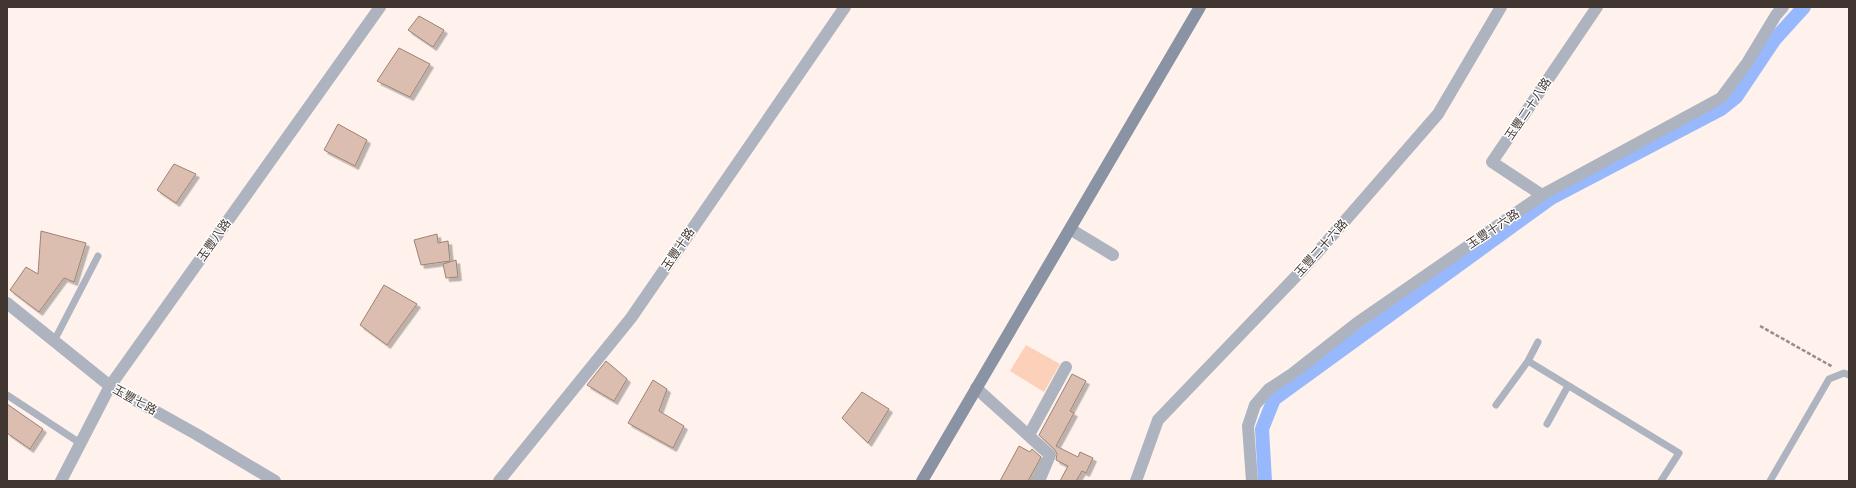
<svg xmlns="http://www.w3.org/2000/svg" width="1856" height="488" viewBox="0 0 1856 488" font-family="Manrope,'Noto Sans TC',sans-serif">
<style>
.green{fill:#fcd0b9}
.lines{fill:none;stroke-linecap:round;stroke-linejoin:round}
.canal{stroke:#98b8fd;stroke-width:14}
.building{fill:#dbbeaf;stroke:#9d8274;filter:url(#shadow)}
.path{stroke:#998d87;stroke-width:2.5;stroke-dasharray:4 2;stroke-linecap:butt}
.lane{stroke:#adb3bf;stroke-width:7}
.street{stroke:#adb3bf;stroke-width:12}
.secondary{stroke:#8a93a4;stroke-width:12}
.labels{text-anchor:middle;stroke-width:3;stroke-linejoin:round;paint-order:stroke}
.street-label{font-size:12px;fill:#423630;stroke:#fff}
</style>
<defs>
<filter id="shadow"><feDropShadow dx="3.5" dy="3.5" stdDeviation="0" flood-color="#0004"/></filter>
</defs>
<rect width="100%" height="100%" fill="#fff2ec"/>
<path class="green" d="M1026,345L1060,364L1044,392L1010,371Z"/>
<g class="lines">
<path class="canal" d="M1265,481L1262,429L1274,399L1551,198L1721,109L1736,97L1775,39L1804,7"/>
</g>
<path class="building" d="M419,16L444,30L433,47L408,30Z
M399,48L430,64L410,97L377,81Z
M338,124L367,140L355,166L324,150Z
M174,164L196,174L176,203L157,190Z
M41,231L86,243L74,282L64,278L39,312L10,290L26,267L38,274Z
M437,234L438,243L448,241L450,261L421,265L414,240Z
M456,260L458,277L446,278L443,264Z
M384,285L417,304L387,345L360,325Z
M606,361L627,379L614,401L587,385Z
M1072,374L1086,381L1070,411L1074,413L1056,446L1078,457L1080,452L1093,458L1086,473L1082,471L1076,481H1060L1068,466L1056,460L1057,454L1055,450L1039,435Z
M653,380L667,389L659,411L684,426L673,448L628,423Z
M862,392L889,409L868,443L842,418Z
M7,404L43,429L30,449L7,433Z
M1019,446L1030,452L1032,449L1041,457L1040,459L1028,481H1000Z"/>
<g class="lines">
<path class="path" d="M1760,326L1833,367"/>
<path class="lane" d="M54,341L98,256
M1538,342L1528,361L1679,453L1661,481
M7,395L80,443
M1496,405L1528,361
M1547,424L1568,386
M1770,481L1829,379L1844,373L1849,375"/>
<path class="street" d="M1542,195L1492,162L1597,7
M1070,229L1113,255
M7,303L110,386L196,434L275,481
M976,388L1050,455L1039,481
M1029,435L1066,367
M61,481L110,386L380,7
M499,481L631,318L845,7
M1136,481L1158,420L1303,269L1438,114L1501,7
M1252,481L1248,426L1255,405L1269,389L1292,374L1357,323L1542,195L1721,98L1747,63L1776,15L1783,7"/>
<path class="secondary" d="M922,481L1200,7"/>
</g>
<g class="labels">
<g class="street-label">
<text transform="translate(1528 109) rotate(-56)" y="4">玉豐二十八路</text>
<text transform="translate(1493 229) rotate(-34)" y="4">玉豐十六路</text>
<text transform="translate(214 240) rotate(-55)" y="4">玉豐八路</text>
<text transform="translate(1321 248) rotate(-48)" y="4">玉豐二十六路</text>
<text transform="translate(678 249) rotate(-56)" y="4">玉豐十路</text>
<text transform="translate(135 400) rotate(29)" y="4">玉豐七路</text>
</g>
</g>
<rect width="1856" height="488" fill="none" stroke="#423630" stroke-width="16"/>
</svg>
